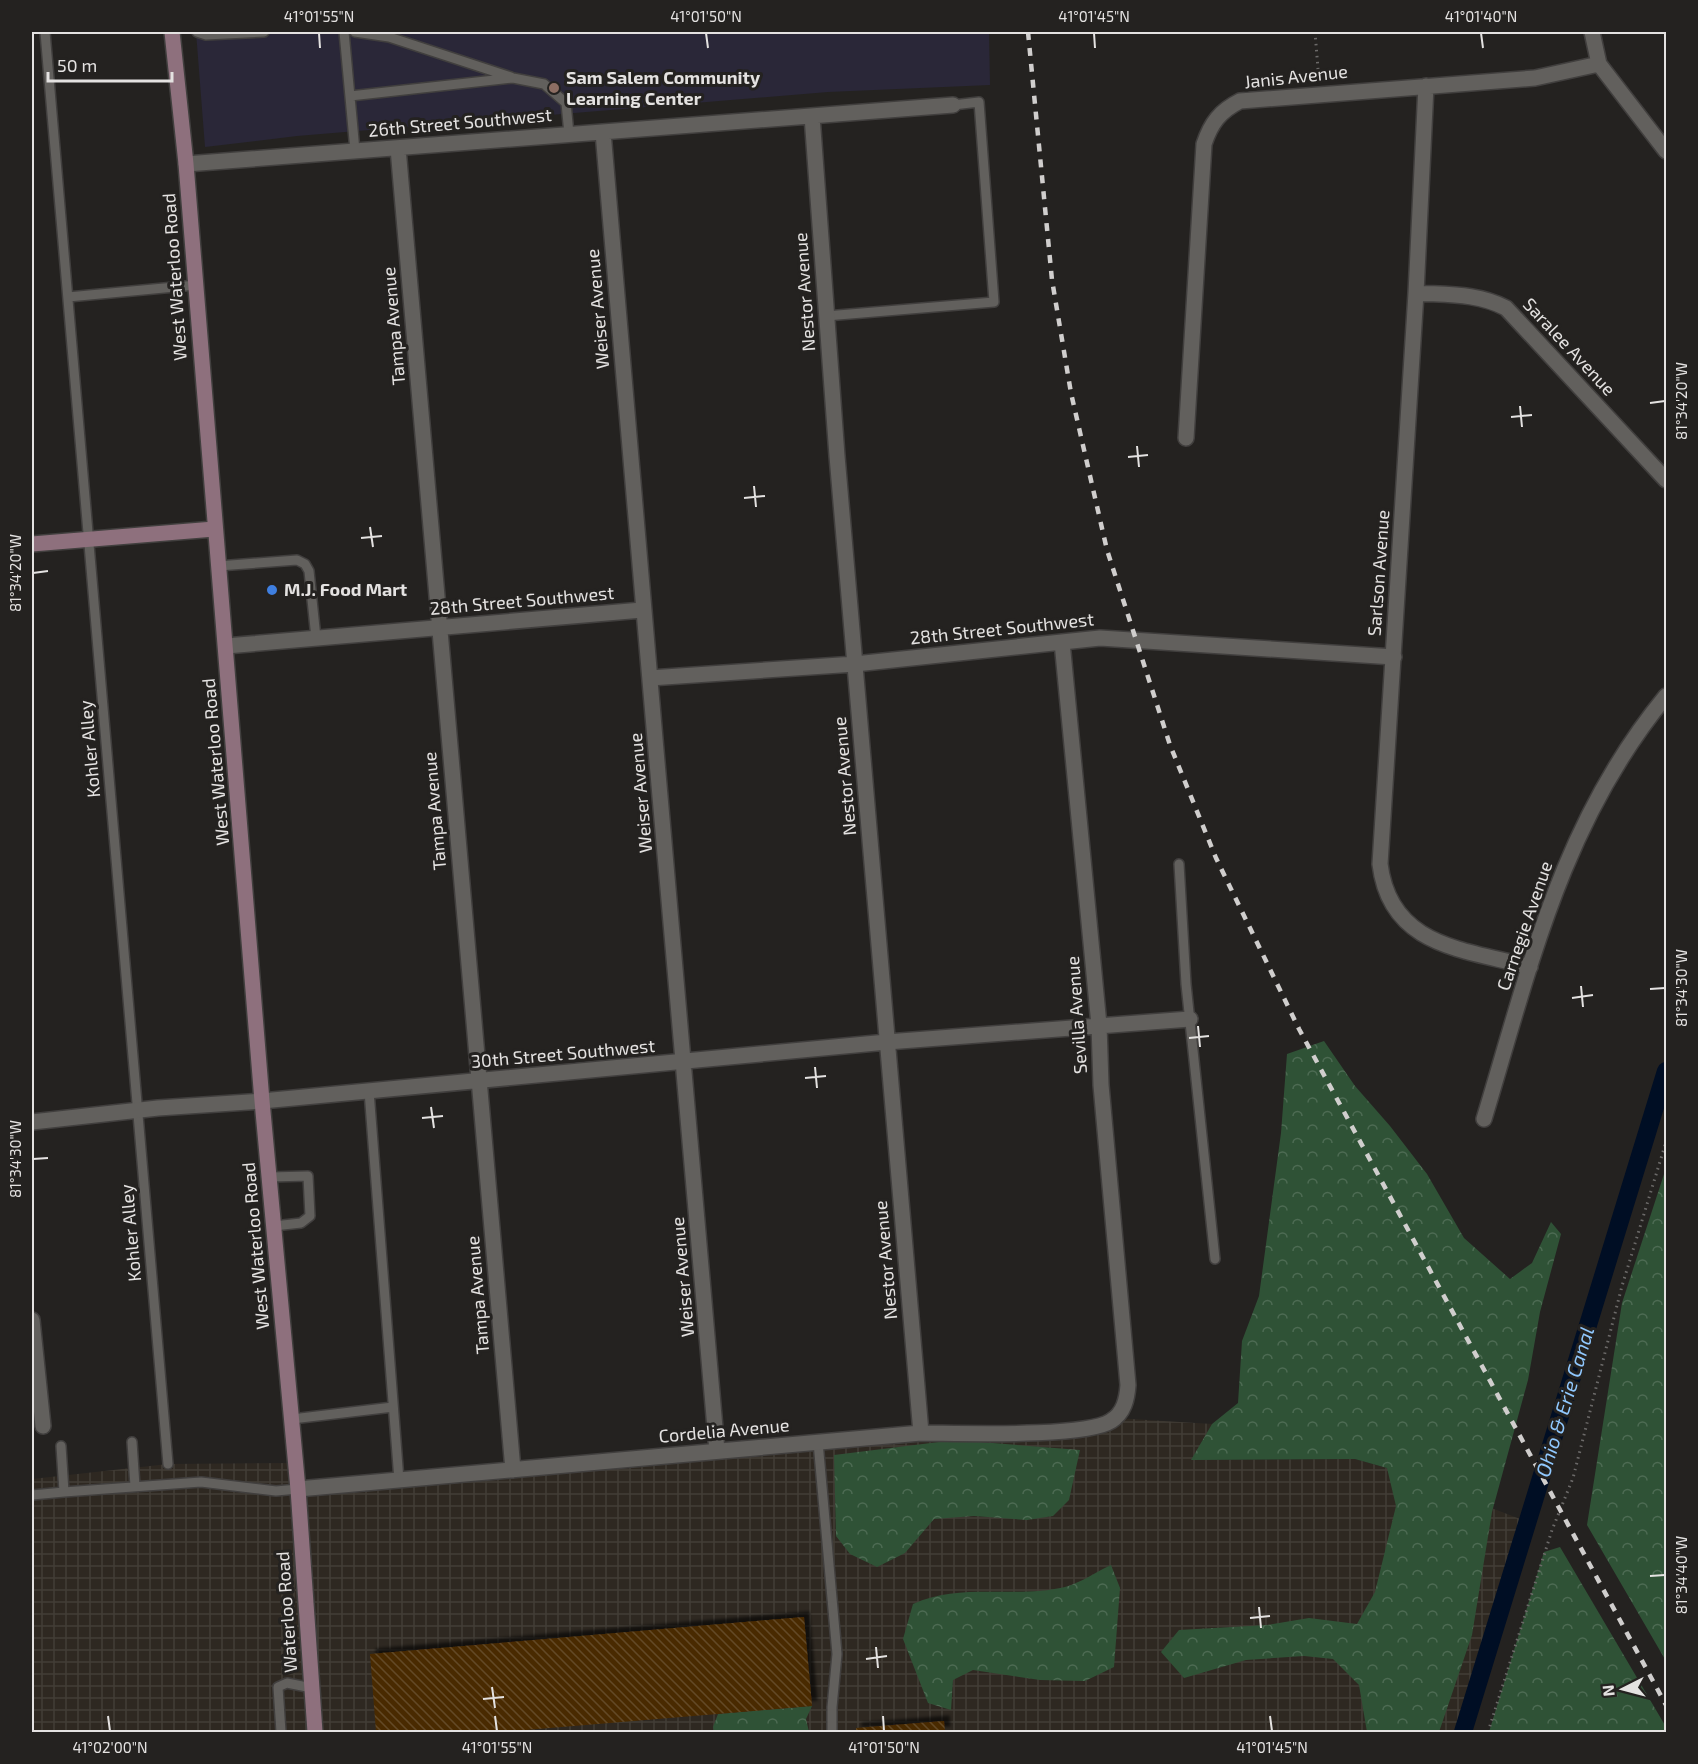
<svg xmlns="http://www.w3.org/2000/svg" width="1698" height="1764" viewBox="0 0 1698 1764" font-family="'Exo 2',sans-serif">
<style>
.industrial{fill:url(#industrial-grid)}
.education{fill:#2a2738}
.forest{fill:url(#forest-crowns)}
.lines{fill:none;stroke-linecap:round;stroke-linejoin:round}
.canal{stroke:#000e24;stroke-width:18}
.building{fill:url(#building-back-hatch);filter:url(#shadow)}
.lane-casing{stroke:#413f3e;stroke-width:12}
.street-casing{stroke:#413f3e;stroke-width:18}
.secondary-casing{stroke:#413f3e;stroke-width:18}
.path{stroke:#6c6a69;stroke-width:3;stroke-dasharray:1.5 4.5;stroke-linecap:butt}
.lane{stroke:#62605d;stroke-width:9}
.street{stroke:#62605d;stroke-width:15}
.secondary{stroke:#8e707d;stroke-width:15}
.rail{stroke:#d0cecd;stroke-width:4.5;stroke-dasharray:8 8;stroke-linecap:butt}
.ticks{fill:none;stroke:#e4e2e1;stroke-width:2}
.education-dot{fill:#8d6e63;stroke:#242220;stroke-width:2}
.shop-dot{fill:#3f7fe0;stroke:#242220;stroke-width:2}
.labels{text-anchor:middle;stroke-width:6;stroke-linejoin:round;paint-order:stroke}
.street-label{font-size:18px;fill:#e4e2e1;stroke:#242220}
.poi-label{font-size:18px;font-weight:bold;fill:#e4e2e1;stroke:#242220;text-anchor:start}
.water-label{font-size:20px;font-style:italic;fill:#90c8fe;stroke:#242220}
.neatline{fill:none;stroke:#e4e2e1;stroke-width:2}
.ticks-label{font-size:15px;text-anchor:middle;fill:#e4e2e1}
</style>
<defs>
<pattern id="industrial-grid" width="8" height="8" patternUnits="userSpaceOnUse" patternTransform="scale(1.5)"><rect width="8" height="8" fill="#2e2821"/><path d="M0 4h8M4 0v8" fill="none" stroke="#423d36"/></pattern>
<pattern id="forest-crowns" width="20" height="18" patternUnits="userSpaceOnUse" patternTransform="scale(1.5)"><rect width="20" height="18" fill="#2f5236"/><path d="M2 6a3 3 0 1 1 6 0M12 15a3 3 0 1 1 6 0" fill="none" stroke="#4d6b53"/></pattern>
<pattern id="building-back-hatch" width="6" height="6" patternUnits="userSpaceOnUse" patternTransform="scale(1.5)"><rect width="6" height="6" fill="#4a2a00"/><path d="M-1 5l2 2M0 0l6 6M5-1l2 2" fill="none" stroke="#644925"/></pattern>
<filter id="shadow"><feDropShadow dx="5.5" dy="-5.5" stdDeviation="1.5" flood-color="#0009"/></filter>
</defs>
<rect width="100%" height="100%" fill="#242220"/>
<path class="industrial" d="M1115,1418L1212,1424L1192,1460L1355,1459L1387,1468L1528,1522L1463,1732H32V1479L168,1464L296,1463L298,1489L1013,1433Z"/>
<path class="education" d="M196,32H989L990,85L828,92L297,136L205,147Z"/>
<path class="forest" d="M1324,1041L1355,1086L1390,1126L1427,1174L1464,1238L1510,1279L1532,1263L1551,1222L1561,1234L1540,1312L1528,1380L1492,1512L1472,1635L1439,1732H1367L1359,1685L1333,1659L1304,1656L1246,1660L1184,1678L1161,1652L1179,1630L1267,1625L1309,1618L1357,1624L1375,1592L1396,1506L1387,1468L1355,1459L1191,1460L1212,1424L1238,1403L1242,1341L1259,1296L1281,1133L1287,1054Z
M1666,1168V1661L1587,1525L1622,1303Z
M955,1440L1080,1450L1069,1500L1053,1516L1027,1520L974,1516L934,1519L905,1553L877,1567L850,1554L836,1536L834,1455Z
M1560,1547L1666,1727V1732H1489L1544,1552Z
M1111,1565L1120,1588L1114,1667L1085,1681L1040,1680L973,1670L953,1680L951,1710L928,1703L903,1639L913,1604C961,1582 1015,1599 1065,1587C1080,1583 1096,1572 1111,1565Z
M812,1706L806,1719L809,1732H714L713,1727L718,1714Z"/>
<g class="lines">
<path class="canal" d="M1463,1732L1666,1071"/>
</g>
<path class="building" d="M804,1617L812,1706L502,1732H376L370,1654Z
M944,1721L945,1732H856V1728Z"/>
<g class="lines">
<defs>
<path id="lane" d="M45,32L168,1464
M197,32L206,35L264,32
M344,32L355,151
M355,32L389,37L511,77
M350,96L513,78L544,84L566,103L569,134
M68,297L196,285
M826,316L994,302L979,102L953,105
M218,566L297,560L305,564L309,571L316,638
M1179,864L1186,984L1215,1259
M369,1091L399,1480
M270,1177L308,1176L310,1216L301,1223L274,1226
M292,1419L393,1407
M132,1442L135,1486
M818,1442L837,1654L832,1707V1732
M61,1446L64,1492L201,1482L276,1491L298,1489
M32,1495L64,1492
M281,1732L278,1687L287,1683L312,1688"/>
<path id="street" d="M1592,32L1599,64L1666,151
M1426,86L1416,293L1380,864C1390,947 1464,949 1530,967
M812,116L837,456L921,1433
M603,132C639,572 680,1011 717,1451
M398,148L513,1470
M186,164L953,105
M1416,293C1448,295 1477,293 1506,308L1666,480
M1186,438L1204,144C1211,123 1220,111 1240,101L1535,78L1599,64
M226,646L642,610
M650,678L855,664L1100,638L1394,657
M1484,1119C1530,967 1562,822 1666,696
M32,1122L158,1108L262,1101L887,1042L1190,1019
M32,1320L43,1426
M298,1489L921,1433C957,1433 1085,1438 1111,1421C1124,1413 1127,1399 1128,1385L1101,1085L1099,1025L1062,642"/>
<path id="secondary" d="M172,32L186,164L262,1101L298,1489L315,1732
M32,544L214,529"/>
</defs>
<use href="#lane" class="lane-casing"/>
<use href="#street" class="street-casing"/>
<use href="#secondary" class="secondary-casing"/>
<path class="path" d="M1315,32L1319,81
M1488,1732L1552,1530L1573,1478L1622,1286L1666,1142"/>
<use href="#lane" class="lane"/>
<use href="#street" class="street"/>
<use href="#secondary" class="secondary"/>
<path class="rail" d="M1028,32L1052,280L1071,393L1107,550L1170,745L1216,858L1299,1029L1666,1705"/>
</g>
<path class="ticks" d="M319,33L320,48M706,33L708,48M1094,33L1095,48M1481,33L1483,48M1650,403L1665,401M1520,406L1522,427M1511,417L1532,415M1137,446L1139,467M1128,457L1148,455M754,486L756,507M744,498L765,496M370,527L373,547M361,538L382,536M33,573L48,571M1581,986L1583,1007M1650,989L1665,988M1572,998L1593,995M1198,1026L1200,1047M1189,1038L1209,1036M815,1067L817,1088M805,1078L826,1076M431,1107L434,1128M422,1118L443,1116M33,1159L48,1158M1650,1576L1665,1575M1259,1607L1261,1628M1250,1618L1270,1616M876,1647L878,1668M866,1659L887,1656M492,1687L495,1708M483,1699L504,1697M108,1716L110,1731M495,1716L497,1731M883,1716L884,1731M1270,1716L1272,1731"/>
<circle class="education-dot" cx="554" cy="88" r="6"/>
<circle class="shop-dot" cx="272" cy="590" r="6"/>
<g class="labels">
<g class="street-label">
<text transform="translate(1296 77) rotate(-6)" y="6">Janis Avenue</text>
<text transform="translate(460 123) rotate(-5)" y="6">26th Street Southwest</text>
<text transform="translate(175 277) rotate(-94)" y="6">West Waterloo Road</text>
<text transform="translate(805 292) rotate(-94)" y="6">Nestor Avenue</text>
<text transform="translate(598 309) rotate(-95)" y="6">Weiser Avenue</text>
<text transform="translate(394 326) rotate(-95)" y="6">Tampa Avenue</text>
<text transform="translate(1569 347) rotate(47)" y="6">Saralee Avenue</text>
<text transform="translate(1379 573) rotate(-86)" y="6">Sarlson Avenue</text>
<text transform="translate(522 601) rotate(-5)" y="6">28th Street Southwest</text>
<text transform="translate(1002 629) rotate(-6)" y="6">28th Street Southwest</text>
<text transform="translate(90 749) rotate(-95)" y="6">Kohler Alley</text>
<text transform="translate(216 762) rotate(-95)" y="6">West Waterloo Road</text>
<text transform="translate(845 776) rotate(-95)" y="6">Nestor Avenue</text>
<text transform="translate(641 793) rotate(-95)" y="6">Weiser Avenue</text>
<text transform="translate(435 811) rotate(-95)" y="6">Tampa Avenue</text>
<text transform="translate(1525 926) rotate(-71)" y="6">Carnegie Avenue</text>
<text transform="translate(1077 1015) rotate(-94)" y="6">Sevilla Avenue</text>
<text transform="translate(563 1054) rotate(-5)" y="6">30th Street Southwest</text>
<text transform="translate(131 1233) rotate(-95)" y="6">Kohler Alley</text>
<text transform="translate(256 1246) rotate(-95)" y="6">West Waterloo Road</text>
<text transform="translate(886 1260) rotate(-95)" y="6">Nestor Avenue</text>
<text transform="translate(683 1277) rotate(-95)" y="6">Weiser Avenue</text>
<text transform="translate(478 1295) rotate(-95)" y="6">Tampa Avenue</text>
<text transform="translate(724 1431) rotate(-5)" y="6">Cordelia Avenue</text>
<text transform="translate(287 1612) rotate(-94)" y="6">Waterloo Road</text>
</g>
<g class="poi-label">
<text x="566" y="84">Sam Salem Community<tspan x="566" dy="21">Learning Center</tspan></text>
<text x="284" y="596">M.J. Food Mart</text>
</g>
<g class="water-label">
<text transform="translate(1565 1402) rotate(-73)" y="7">Ohio &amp; Erie Canal</text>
</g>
</g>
<rect width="1698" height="1764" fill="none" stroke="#242220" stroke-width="66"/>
<g transform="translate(1623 1689) rotate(264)" stroke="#242220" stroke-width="4.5" paint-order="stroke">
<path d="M0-4.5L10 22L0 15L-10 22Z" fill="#e4e2e1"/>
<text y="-9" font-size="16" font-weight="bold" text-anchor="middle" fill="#e4e2e1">N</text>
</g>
<path d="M48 72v9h124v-9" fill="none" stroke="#e4e2e1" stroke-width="3"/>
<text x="57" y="72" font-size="18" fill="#e4e2e1" stroke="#242220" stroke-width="4.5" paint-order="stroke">50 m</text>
<rect x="33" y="33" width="1632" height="1698" class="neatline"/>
<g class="ticks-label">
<text x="319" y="22">41°01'55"N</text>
<text x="706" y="22">41°01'50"N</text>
<text x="1094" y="22">41°01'45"N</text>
<text x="1481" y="22">41°01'40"N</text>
<text transform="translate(1682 401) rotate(-90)" y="5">81°34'20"W</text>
<text transform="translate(16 573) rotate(-90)" y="5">81°34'20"W</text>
<text transform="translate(1682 988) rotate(-90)" y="5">81°34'30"W</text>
<text transform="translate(16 1159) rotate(-90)" y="5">81°34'30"W</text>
<text transform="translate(1682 1575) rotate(-90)" y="5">81°34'40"W</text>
<text x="110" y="1753">41°02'00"N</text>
<text x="497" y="1753">41°01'55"N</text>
<text x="884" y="1753">41°01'50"N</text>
<text x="1272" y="1753">41°01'45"N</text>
</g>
</svg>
